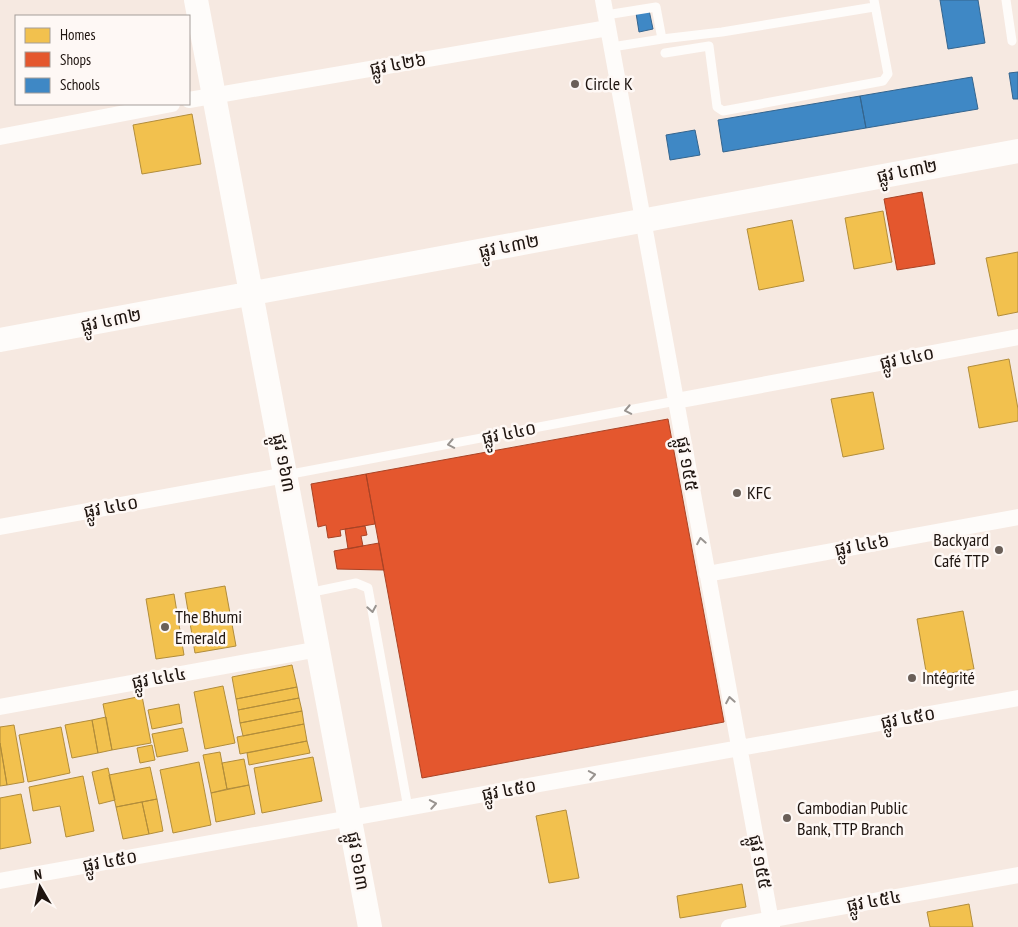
<svg xmlns="http://www.w3.org/2000/svg" width="1018" height="927" viewBox="0 0 1018 927" font-family="'PT Sans Narrow','Noto Sans Khmer',sans-serif">
<style>
.homes{fill:#f2c14e;stroke:#b28d3b}
.shops{fill:#e4572e;stroke:#a94325}
.schools{fill:#3f88c5;stroke:#35658e}
.lines{fill:none;stroke-linecap:round;stroke-linejoin:round}
.lane{stroke:#fefcfa;stroke-width:9}
.street{stroke:#fefcfa;stroke-width:16}
.secondary{stroke:#fefcfa;stroke-width:24}
.oneway{stroke:#999490}
.poi-dot{fill:#6a5f58;stroke:#fef8f5;stroke-width:2}
.labels{text-anchor:middle;stroke-width:5;stroke-linejoin:round;paint-order:stroke}
.street-label{font-size:18px;fill:#1e140f;stroke:#fef8f5}
.poi-label{font-size:18px;fill:#1e140f;stroke:#fef8f5;text-anchor:start}
</style>
<rect width="100%" height="100%" fill="#f6e9e1"/>
<path class="homes" d="M192,114L201,164L142,174L133,125Z
M883,211L892,262L854,269L845,218Z
M792,220L804,281L759,290L747,229Z
M1018,252V312L998,316L986,258Z
M1009,359L1018,409V421L979,428L968,367Z
M873,392L884,449L843,457L831,399Z
M225,586L236,646L195,653L185,593Z
M174,594L184,655L156,659L146,599Z
M963,611L974,669L927,677L917,619Z
M292,665L297,687L236,699L232,677Z
M223,686L235,743L205,749L194,692Z
M297,687L299,698L238,710L236,699Z
M142,696L151,743L112,750L103,704Z
M299,698L302,711L240,723L238,710Z
M179,704L182,723L152,729L148,710Z
M302,711L304,724L243,736L240,723Z
M106,717L112,750L98,753L92,720Z
M92,720L98,753L72,758L65,725Z
M304,724L307,741L240,754L237,737Z
M14,725L24,782L7,785L0,743V727Z
M61,727L70,773L28,782L19,735Z
M183,728L188,751L157,757L152,734Z
M307,741L310,753L249,765L247,753Z
M0,743L7,785L0,786Z
M152,745L155,760L140,763L137,748Z
M220,752L227,789L211,793L203,755Z
M313,757L322,801L262,813L254,768Z
M244,759L249,785L227,789L222,763Z
M199,762L211,825L173,833L160,770Z
M150,767L157,799L116,807L109,775Z
M108,768L115,800L99,804L92,772Z
M83,776L94,831L66,837L60,806L33,811L29,787Z
M249,785L255,814L216,822L211,793Z
M21,794L31,843L0,849V798Z
M157,799L163,831L149,834L142,802Z
M142,802L149,834L123,839L116,807Z
M566,810L579,878L549,883L536,816Z
M742,884L746,907L680,918L677,896Z
M969,904L973,927H930L927,912Z"/>
<path class="shops" d="M922,192L935,264L897,270L884,199Z
M668,419L724,722L422,778L366,474Z
M366,474L375,524L340,530L341,536L328,538L326,525L318,527L311,484Z
M365,526L367,535L361,536L363,546L348,549L345,529Z
M379,543L384,570L337,569L334,551Z"/>
<path class="schools" d="M940,0H978L985,43L948,49Z
M649,10L653,29L639,32L636,13Z
M1018,72V99H1013L1009,73Z
M972,77L978,109L866,128L860,96Z
M860,96L866,128L723,152L718,120Z
M695,130L700,155L670,160L666,135Z"/>
<g class="lines">
<path class="lane" d="M1006,0L1012,41
M606,15L656,7L662,39
M612,47L662,39L722,32L874,7
M665,53L709,46L717,107L723,111L883,81L888,74L874,0
M286,475L676,401
M308,593L356,583L368,588L408,808"/>
<path class="street" d="M603,0L772,927
M189,100L608,28
M0,137L172,104
M676,401L1018,337
M0,527L286,475
M707,574L1018,517
M0,707L319,649
M0,881L1018,698
M729,927L1018,875"/>
<path class="secondary" d="M196,0L370,927
M0,340L1018,151"/>
</g>
<defs><path id="oneway-chevron" d="M-2-3.5L2.5 0L-2 3.5" fill="none" stroke-width="1.6" stroke-linecap="round" stroke-linejoin="round" transform="scale(1.25)"/></defs>
<g class="oneway">
<use href="#oneway-chevron" transform="translate(628 410) rotate(169)"/>
<use href="#oneway-chevron" transform="translate(451 444) rotate(169)"/>
<use href="#oneway-chevron" transform="translate(701 541) rotate(-100)"/>
<use href="#oneway-chevron" transform="translate(372 609) rotate(80)"/>
<use href="#oneway-chevron" transform="translate(730 700) rotate(-100)"/>
<use href="#oneway-chevron" transform="translate(592 775) rotate(-10)"/>
<use href="#oneway-chevron" transform="translate(433 804) rotate(-10)"/>
</g>
<g class="poi-dot">
<circle cx="575" cy="84" r="5"/>
<circle cx="737" cy="493" r="5"/>
<circle cx="999" cy="550" r="5"/>
<circle cx="165" cy="627" r="5"/>
<circle cx="912" cy="678" r="5"/>
<circle cx="787" cy="818" r="5"/>
</g>
<g class="labels">
<g class="street-label">
<text transform="translate(398 64) rotate(-10)" y="6">ផ្លូវ ៤២៦</text>
<text transform="translate(907 171) rotate(-11)" y="6">ផ្លូវ ៤៣២</text>
<text transform="translate(509 246) rotate(-11)" y="6">ផ្លូវ ៤៣២</text>
<text transform="translate(111 320) rotate(-11)" y="6">ផ្លូវ ៤៣២</text>
<text transform="translate(907 358) rotate(-11)" y="6">ផ្លូវ ៤៤០</text>
<text transform="translate(509 433) rotate(-11)" y="6">ផ្លូវ ៤៤០</text>
<text transform="translate(284 463) rotate(79)" y="6">ផ្លូវ ១៦៣</text>
<text transform="translate(687 464) rotate(80)" y="6">ផ្លូវ ១៥៥</text>
<text transform="translate(111 507) rotate(-10)" y="6">ផ្លូវ ៤៤០</text>
<text transform="translate(862 545) rotate(-10)" y="6">ផ្លូវ ៤៤៦</text>
<text transform="translate(159 678) rotate(-10)" y="6">ផ្លូវ ៤៤៤</text>
<text transform="translate(908 718) rotate(-10)" y="6">ផ្លូវ ៤៥០</text>
<text transform="translate(509 790) rotate(-10)" y="6">ផ្លូវ ៤៥០</text>
<text transform="translate(110 861) rotate(-10)" y="6">ផ្លូវ ៤៥០</text>
<text transform="translate(358 861) rotate(80)" y="6">ផ្លូវ ១៦៣</text>
<text transform="translate(760 862) rotate(79)" y="6">ផ្លូវ ១៥៥</text>
<text transform="translate(874 901) rotate(-10)" y="6">ផ្លូវ ៤៥៤</text>
</g>
<g class="poi-label">
<text x="585" y="90">Circle K</text>
<text x="747" y="499">KFC</text>
<text x="989" y="546" text-anchor="end">Backyard<tspan x="989" dy="21">Café TTP</tspan></text>
<text x="175" y="623">The Bhumi<tspan x="175" dy="21">Emerald</tspan></text>
<text x="922" y="684">Intégrité</text>
<text x="797" y="814">Cambodian Public<tspan x="797" dy="21">Bank, TTP Branch</tspan></text>
</g>
</g>
<rect x="15" y="15" width="175" height="90" fill="#fef8f5" stroke="#a49d99"/>
<rect x="25" y="28" width="25" height="15" fill="#f2c14e" stroke="#a49d99"/>
<text x="60" y="40" font-size="15" fill="#1e140f">Homes</text>
<rect x="25" y="52" width="25" height="15" fill="#e4572e" stroke="#a49d99"/>
<text x="60" y="65" font-size="15" fill="#1e140f">Shops</text>
<rect x="25" y="78" width="25" height="15" fill="#3f88c5" stroke="#a49d99"/>
<text x="60" y="90" font-size="15" fill="#1e140f">Schools</text>
<g transform="translate(40 887) rotate(351)" stroke="#fef8f5" stroke-width="4" paint-order="stroke">
<path d="M0-4L9 19L0 12L-9 19Z" fill="#1e140f"/>
<text y="-8" font-size="14" font-weight="bold" text-anchor="middle" fill="#1e140f">N</text>
</g>
</svg>
